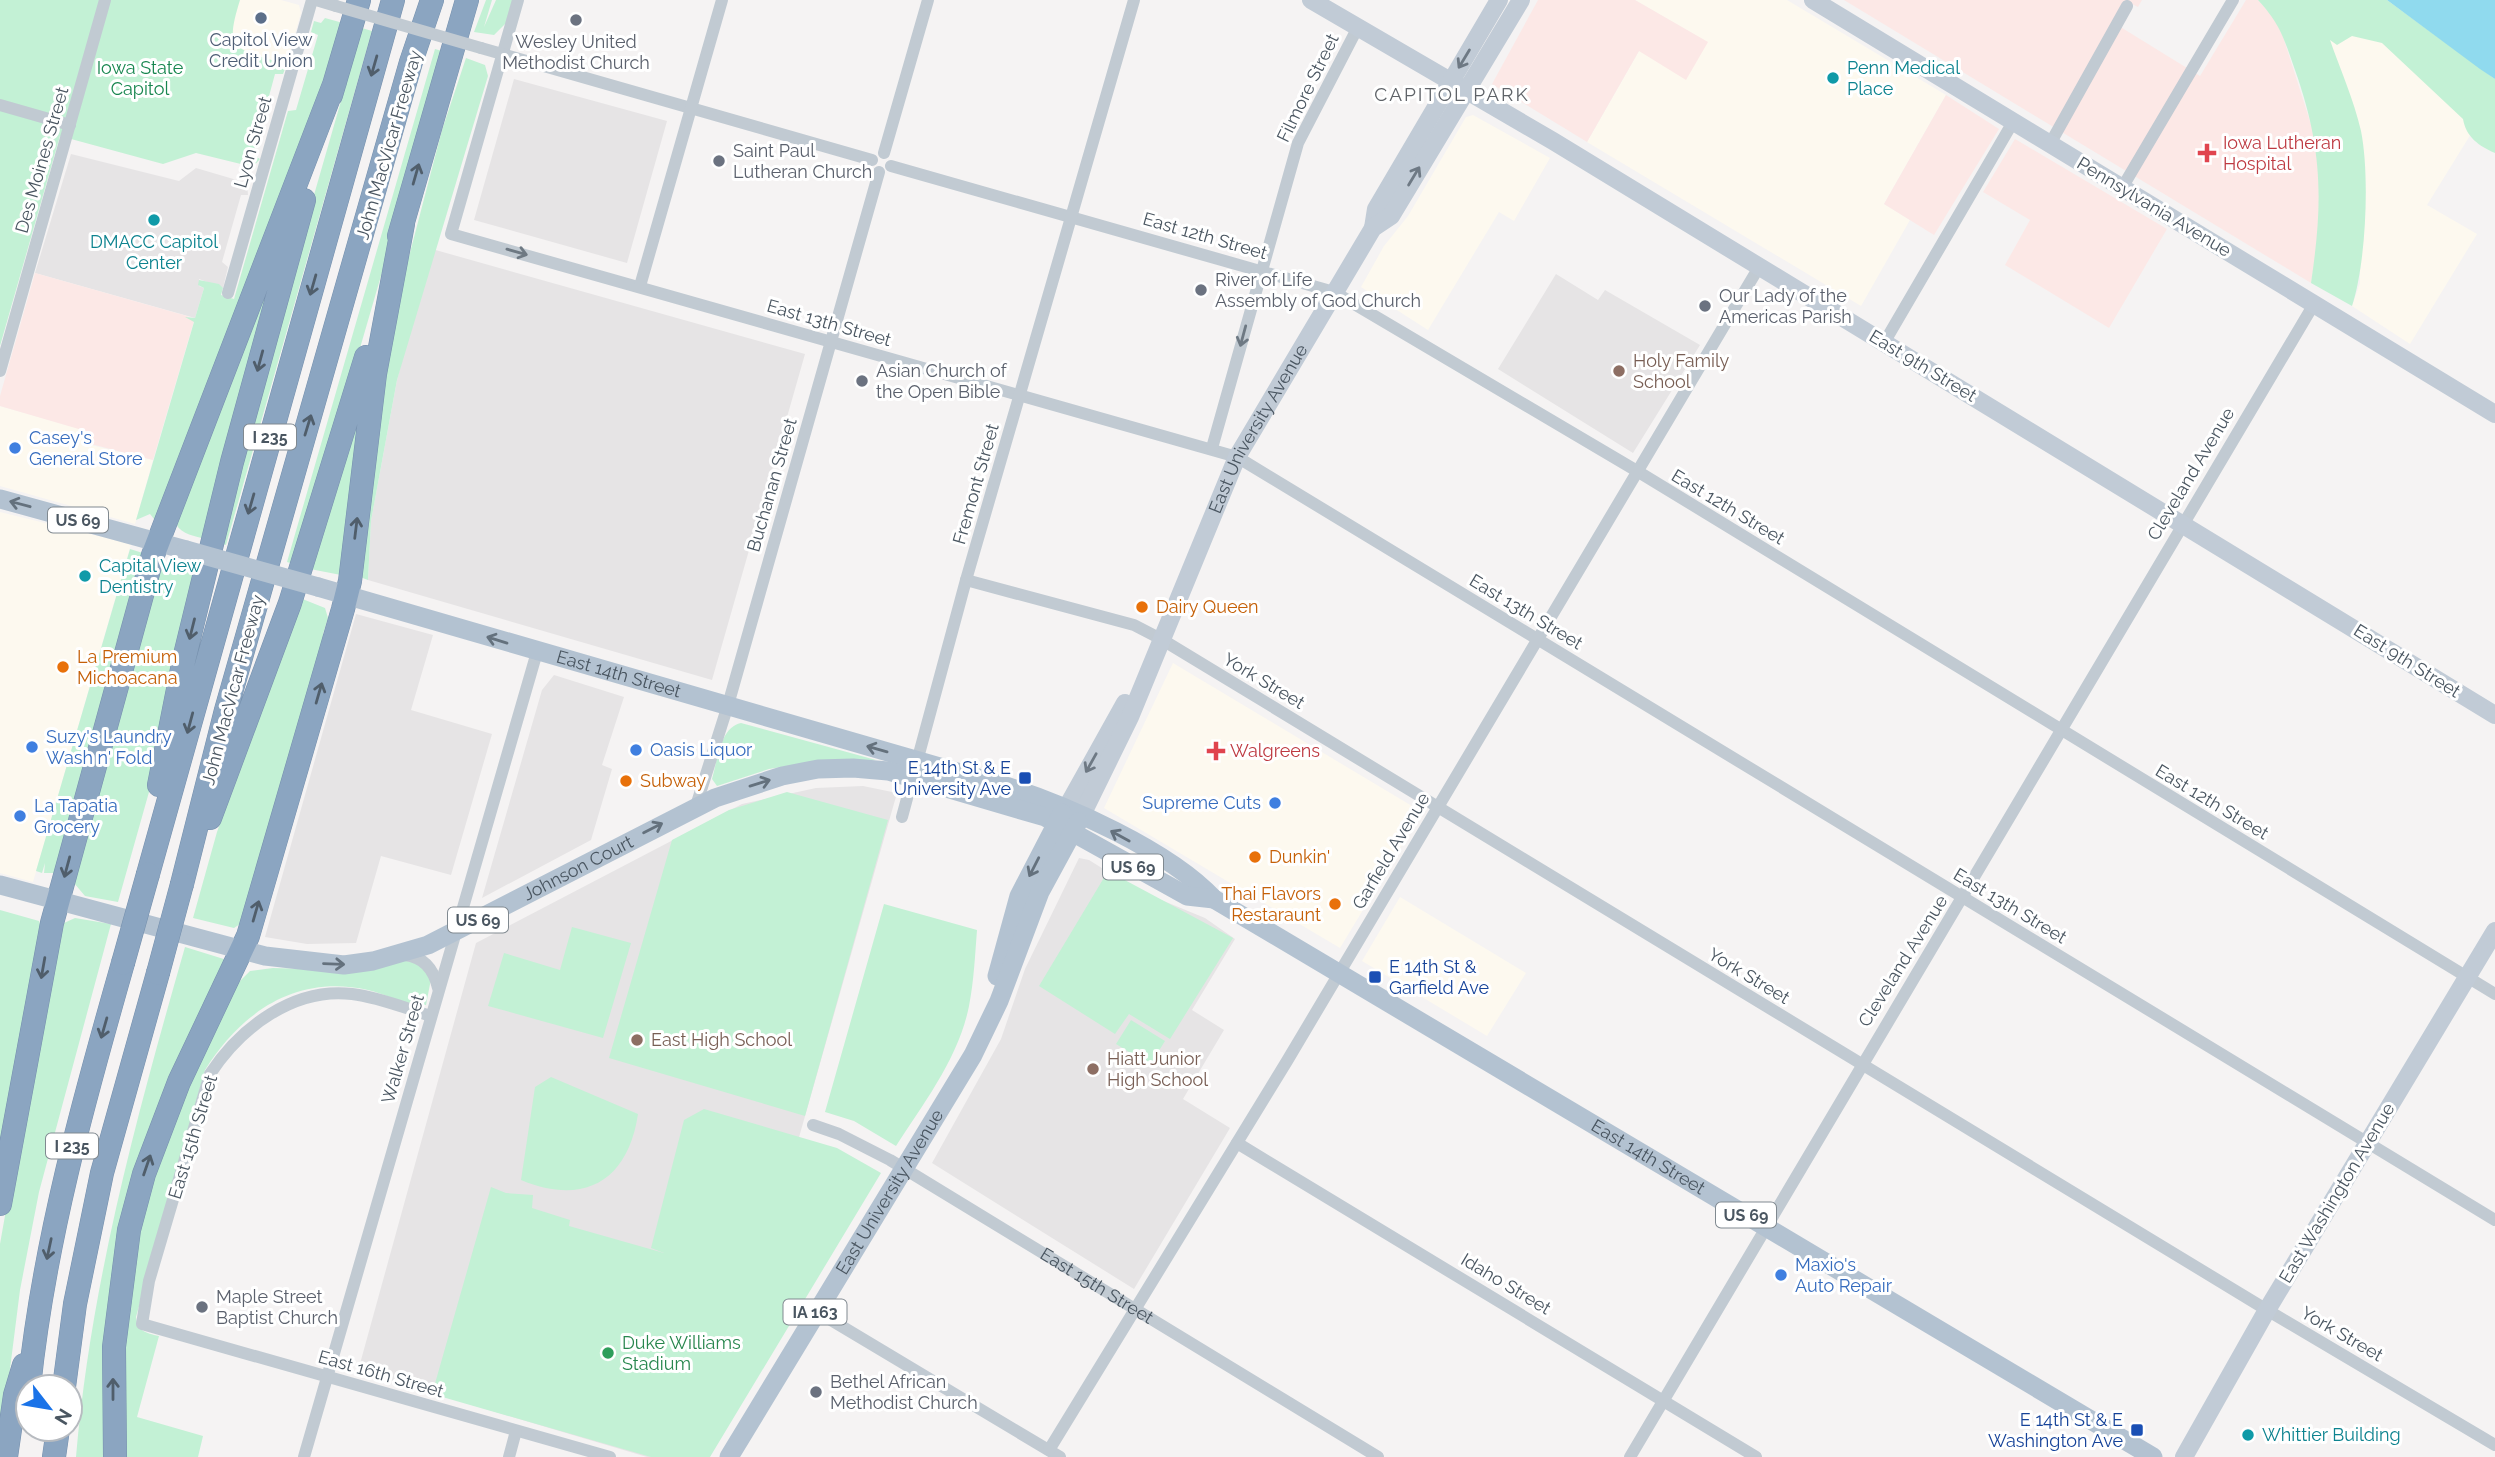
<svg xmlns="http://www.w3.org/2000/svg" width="2495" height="1457" viewBox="0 0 2495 1457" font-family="Raleway,sans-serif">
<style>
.commercial{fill:#fdf9ef}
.education{fill:#e6e4e5}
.medical{fill:#fce8e6}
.green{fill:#c3f1d5}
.water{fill:#90daee}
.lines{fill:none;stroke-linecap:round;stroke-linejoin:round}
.highway-casing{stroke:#7690ad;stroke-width:24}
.street{stroke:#c1cad2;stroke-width:12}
.secondary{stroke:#c1cbd6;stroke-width:18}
.primary{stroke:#b3c2d1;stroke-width:19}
.highway{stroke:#8ba5c1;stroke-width:23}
.highway-bridge-casing{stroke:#7690ad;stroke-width:24;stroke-linecap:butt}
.street-bridge{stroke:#c1cad2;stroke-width:12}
.primary-bridge{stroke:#b3c2d1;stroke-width:19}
.highway-bridge{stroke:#8ba5c1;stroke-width:23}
.oneway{stroke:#6e7984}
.oneway2{stroke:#505e6b}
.oneway3{stroke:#6e7983}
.oneway4{stroke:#64717d}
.service-dot{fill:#5c6f8a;stroke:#fff;stroke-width:2.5}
.worship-dot{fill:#6b7280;stroke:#fff;stroke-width:2.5}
.culture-dot{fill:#0f9aa8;stroke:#fff;stroke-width:2.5}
.health-dot{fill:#e0444e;stroke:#fff;stroke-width:2.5}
.education-dot{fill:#8d6e63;stroke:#fff;stroke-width:2.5}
.shop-dot{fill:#3f7fe0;stroke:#fff;stroke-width:2.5}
.food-dot{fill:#e8710a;stroke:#fff;stroke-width:2.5}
.transit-dot{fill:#1a4fb4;stroke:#fff;stroke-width:2.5}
.leisure-dot{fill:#2e9e5b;stroke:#fff;stroke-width:2.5}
.labels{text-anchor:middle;stroke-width:6;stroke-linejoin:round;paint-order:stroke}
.shield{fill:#fff;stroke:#808990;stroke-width:2}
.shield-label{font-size:16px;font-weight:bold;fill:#4a5661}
.service-label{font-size:18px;fill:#4e5e75;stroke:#fff}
.worship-label{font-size:18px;fill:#5b616d;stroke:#fff;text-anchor:start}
.park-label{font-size:18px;fill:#17864f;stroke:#fff}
.culture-label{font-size:18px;fill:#0d838f;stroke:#fff;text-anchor:start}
.street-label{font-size:18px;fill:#4a5661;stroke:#fff}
.health-label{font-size:18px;fill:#be3a42;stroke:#fff;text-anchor:start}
.education-label{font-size:18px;fill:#785e54;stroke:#fff;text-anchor:start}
.shop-label{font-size:18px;fill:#366cbe;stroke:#fff;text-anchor:start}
.food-label{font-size:18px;fill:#c56008;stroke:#fff;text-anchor:start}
.transit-label{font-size:18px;fill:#164399;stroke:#fff;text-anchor:end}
.leisure-label{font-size:18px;fill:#27864d;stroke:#fff;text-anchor:start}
.neighbourhood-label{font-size:19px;letter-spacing:2px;fill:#5f6368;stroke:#fff}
</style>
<rect width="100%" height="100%" fill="#f5f3f3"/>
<path class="commercial" d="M232,0H281L299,5L301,13L285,69L217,50Z
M1635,0H1787L1946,95L1884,204L1910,220L1861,306L1587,142L1639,51L1707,42Z
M2312,0H2387L2495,79V95L2427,205L2477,234L2410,344L2352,306L2360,283L2361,131L2324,24Z
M1473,115L1550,158L1514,221L1499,212L1428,330L1361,287L1384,246L1408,216L1466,117Z
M0,406L88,431L87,444L153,460L135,524L0,486Z
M0,512L131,544L33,882L0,873Z
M1173,663L1422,812L1340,948L1104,808Z
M1400,897L1526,973L1487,1036L1362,961Z"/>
<path class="education" d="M514,79L667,121L627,263L474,220Z
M71,154L179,181L196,168L247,183L248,195H241L222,262L228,267L223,288L199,279V286L204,288L195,318L35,273Z
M432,249L805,354L712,680L368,580L371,521L397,380Z
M1556,274L1598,300L1605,290L1700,345L1633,453L1498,369Z
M356,614L433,635L411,710L492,734L451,875L381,856L356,943L307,944L265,937Z
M554,675L624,697L602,765L612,769L591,840L482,898L542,690Z
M863,786L897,793L708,1457H647L358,1371L476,943L742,804L816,788Z
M1079,858L1089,860L1137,890L1205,918L1235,939L1192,1010L1224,1030L1183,1099L1230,1128L1134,1289L932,1163L1001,1039L1025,969Z"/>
<path class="medical" d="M1538,0H1635L1708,42L1686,80L1639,51L1587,142L1492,84Z
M1844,0H2142L2138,7L2126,1L2114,23L2200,76L2246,0H2258L2278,21L2314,134L2320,173L2319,235L2311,283Z
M1946,95L1999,129L1934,235L1884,204Z
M2015,139L2167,229L2109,328L2005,265L2030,220L1983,192Z
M35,273L187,316L194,321L153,460L87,443L89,432L0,406V396Z"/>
<path class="green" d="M0,0H240C226,46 230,48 275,61L274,66L285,69L283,74H275L253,155L260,159L253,167L196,153L163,164L60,136L0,346Z
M486,0H492L484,27L496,0H513L506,23L494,35L474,32Z
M2258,0H2387L2495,79V153C2479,146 2466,137 2463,119L2382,43L2352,36L2337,45L2330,40C2340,69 2354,100 2361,131C2370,175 2366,264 2352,306L2311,283C2323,202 2323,149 2295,70C2284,39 2281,25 2258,0Z
M325,18L343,23L312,112L157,516L154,519L150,514L136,520L194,322L185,317L195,318L204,288L198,285L199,280L219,284L223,288L221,295L234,299L288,111L296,110L318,35L311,32L314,21L321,23Z
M362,28L372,31L226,545L220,543L270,348Z
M435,49L446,52L297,565L287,562Z
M466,58L485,65L488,76L397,380L371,521L368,580L360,577L394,314L442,130Z
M285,229L206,539C195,536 182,535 176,524Z
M367,378L341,575L310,569Z
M130,549L146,554L57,873H44L45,863L42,873L36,871Z
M165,564L199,569L149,792L118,902L85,896L74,883L156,572Z
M300,598L325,608L328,618L323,634L328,636L243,922L234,928L193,918L217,832Z
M741,723L876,760L806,763L769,769L717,786L712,779C717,762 720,727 741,723Z
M787,792L888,820L805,1116L609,1058L672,840L729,810Z
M1108,871L1233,938L1170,1039L1129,1014L1115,1034L1039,986Z
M884,904L977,930C975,955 974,981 969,1006C959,1057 924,1103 896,1146L854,1121L825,1112Z
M0,910L39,921L42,931L0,1162Z
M75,918L111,924L39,1192L20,1290L0,1448V1244L28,1085L64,923Z
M572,927L631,943L603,1038L488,1006L504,953L560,970Z
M185,947L227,960L138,1176L109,1457H76C91,1282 137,1115 185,947Z
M403,960L420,964L431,979L426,1005C407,1006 386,994 368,990C297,974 242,1011 205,1070L136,1317C138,1331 145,1333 159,1336L137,1417L203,1436L198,1457H123L121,1386L133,1262L152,1174L183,1095L235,986L250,971L273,968L343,970Z
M1131,1020L1165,1041L1150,1065L1116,1044Z
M551,1077L638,1114C628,1182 583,1206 521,1180L535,1087Z
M704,1109L837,1148L881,1173L710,1457H651L432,1394L491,1187L506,1193L533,1195L532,1208L570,1220L569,1226L664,1253L651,1248L684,1120Z"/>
<path class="water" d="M2387,0H2495V79L2480,69Z"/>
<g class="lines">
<defs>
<path id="highway" d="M331,95L359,0
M399,236L467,0
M159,785L184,659L232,462L304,200
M210,818L290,603L366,357
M148,874L393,0
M182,884L226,710L411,62L432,0
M0,1204L52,923L153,555L335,82
M29,1387C44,1242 83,1103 123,963
M64,1387L75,1304L102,1173L158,973
M6,1457L15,1395L24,1365
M54,1457L58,1429
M115,1457L114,1347L129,1230L144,1174L179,1082L248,936L343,609L350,581L375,374L403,224"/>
</defs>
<use href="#highway" class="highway-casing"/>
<g class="street">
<path d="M316,0L336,6"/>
<path d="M518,0L451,234L1237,457L2495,1220"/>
<path d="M481,48L872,160"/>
<path d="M0,105L70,125"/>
<path d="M2050,144L2127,6"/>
<path d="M884,153L928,0"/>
<path d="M891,166L1334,292L1637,471L2495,994"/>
<path d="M2122,188L2233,0"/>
<path d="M640,286L722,0"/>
<path d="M228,293L312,0"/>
<path d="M1884,343L2013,122"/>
<path d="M0,371L105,0"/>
<path d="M1212,448L1298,143L1358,27"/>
<path d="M966,580L1134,625L1161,639L2267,1310L2495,1445"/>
<path d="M696,806L728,705L879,172"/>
<path d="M902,817L966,580L1134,0"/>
<path d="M405,955C424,957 434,970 438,988"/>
<path d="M431,1016C405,1008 378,997 352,994C294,987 241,1027 210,1074L149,1281L142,1324L610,1457"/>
<path id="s1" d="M813,1125L839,1134L890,1160L1378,1457"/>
<path d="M1237,1143L1756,1457"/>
<path d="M816,1311L1060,1457"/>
<path d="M1049,1450L1287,1061L1759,267"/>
<path d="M304,1457L537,652"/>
<path d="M509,1457L516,1431"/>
<path d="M1630,1457L2314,304"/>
</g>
<g class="secondary">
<path d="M1311,0L1553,141L2495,715"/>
<path d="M1813,0L2495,414"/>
<path d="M1373,228L1376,209L1499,0"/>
<path d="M1067,807L1125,703"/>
<path id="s2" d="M1082,815L1130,717L1237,457L1373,228L1391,216L1521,0"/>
<path d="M2184,1457L2267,1310L2495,931"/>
</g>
<g class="primary">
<path d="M0,499L186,550"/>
<path id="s3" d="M318,587L1002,785C1065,804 1170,851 1214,899L2153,1457"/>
<path id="s4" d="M0,885L265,956L344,965L373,961L428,945L715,798L782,776L818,769L853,768L888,771L1045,817L1187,896L1214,899"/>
<path d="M997,976L1019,896L1062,813"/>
<path id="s5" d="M729,1457L973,1055L999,1001L1040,892L1078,822"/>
</g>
<use href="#highway" class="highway"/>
<defs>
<path id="highway-bridge" d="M123,963L148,874
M158,973L182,884"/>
</defs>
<use href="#highway-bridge" class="highway-bridge-casing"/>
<path class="street-bridge" d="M336,6L481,48"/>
<path class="primary-bridge" d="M186,550L318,587"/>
<use href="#highway-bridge" class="highway-bridge"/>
</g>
<defs><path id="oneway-shaft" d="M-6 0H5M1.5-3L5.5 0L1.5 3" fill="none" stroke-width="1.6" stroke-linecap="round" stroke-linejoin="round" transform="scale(1.75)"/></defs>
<g class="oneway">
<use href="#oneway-shaft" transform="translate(1464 59) rotate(121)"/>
<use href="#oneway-shaft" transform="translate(1414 176) rotate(-59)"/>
<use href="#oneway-shaft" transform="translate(1091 763) rotate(119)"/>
</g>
<g class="oneway2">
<use href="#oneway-shaft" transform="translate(374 66) rotate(106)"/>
<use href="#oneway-shaft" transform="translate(416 174) rotate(-74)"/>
<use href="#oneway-shaft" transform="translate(313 285) rotate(106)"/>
<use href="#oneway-shaft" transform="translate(260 361) rotate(105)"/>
<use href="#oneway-shaft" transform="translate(308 425) rotate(-73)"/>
<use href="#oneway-shaft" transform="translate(251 504) rotate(106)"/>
<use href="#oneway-shaft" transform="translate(356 528) rotate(-83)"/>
<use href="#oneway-shaft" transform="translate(192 629) rotate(104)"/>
<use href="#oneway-shaft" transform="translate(319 693) rotate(-74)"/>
<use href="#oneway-shaft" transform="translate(190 723) rotate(105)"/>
<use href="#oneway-shaft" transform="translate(67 867) rotate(105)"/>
<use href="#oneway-shaft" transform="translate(256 911) rotate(-74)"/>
<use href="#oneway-shaft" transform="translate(43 968) rotate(100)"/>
<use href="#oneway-shaft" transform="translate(104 1028) rotate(106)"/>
<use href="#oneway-shaft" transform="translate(147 1165) rotate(-71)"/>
<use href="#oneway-shaft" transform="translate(49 1249) rotate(102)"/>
<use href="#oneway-shaft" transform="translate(113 1389) rotate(-90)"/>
</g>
<g class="oneway3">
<use href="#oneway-shaft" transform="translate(517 252) rotate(16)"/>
<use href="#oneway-shaft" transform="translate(1243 336) rotate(105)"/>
</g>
<g class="oneway4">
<use href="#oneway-shaft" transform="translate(20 504) rotate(-165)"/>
<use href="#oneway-shaft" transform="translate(497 640) rotate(-163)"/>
<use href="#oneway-shaft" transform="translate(877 749) rotate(-164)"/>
<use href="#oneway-shaft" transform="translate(760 783) rotate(-17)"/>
<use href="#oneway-shaft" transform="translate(653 828) rotate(-27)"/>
<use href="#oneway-shaft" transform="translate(1120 836) rotate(-151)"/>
<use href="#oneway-shaft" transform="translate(1034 867) rotate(117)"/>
<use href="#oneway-shaft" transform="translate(334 964) rotate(2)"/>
</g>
<circle class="service-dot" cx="261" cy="18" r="7"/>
<g class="worship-dot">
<circle cx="576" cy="20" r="7"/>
<circle cx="719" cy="161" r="7"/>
<circle cx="1201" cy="290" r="7"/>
<circle cx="1705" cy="306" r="7"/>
<circle cx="862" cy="381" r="7"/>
<circle cx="202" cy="1307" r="7"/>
<circle cx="816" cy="1392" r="7"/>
</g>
<g class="culture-dot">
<circle cx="1833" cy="78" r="7"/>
<circle cx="154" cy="220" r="7"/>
<circle cx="85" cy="576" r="7"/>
<circle cx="2248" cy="1435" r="7"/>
</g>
<g class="health-dot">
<path d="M2203.5 142.5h7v7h7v7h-7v7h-7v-7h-7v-7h7z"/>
<path d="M1212.5 740.5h7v7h7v7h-7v7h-7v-7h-7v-7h7z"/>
</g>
<g class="education-dot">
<circle cx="1619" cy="371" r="7"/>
<circle cx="637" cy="1040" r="7"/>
<circle cx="1093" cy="1069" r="7"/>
</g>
<g class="shop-dot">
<circle cx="15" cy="448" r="7"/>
<circle cx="32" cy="747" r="7"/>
<circle cx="636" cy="750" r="7"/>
<circle cx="1275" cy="803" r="7"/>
<circle cx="20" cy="816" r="7"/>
<circle cx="1781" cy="1275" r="7"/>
</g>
<g class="food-dot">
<circle cx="1142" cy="607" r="7"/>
<circle cx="63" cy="667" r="7"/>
<circle cx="626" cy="781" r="7"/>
<circle cx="1255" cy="857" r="7"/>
<circle cx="1335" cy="904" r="7"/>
</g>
<g class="transit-dot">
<rect x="1018" y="771" width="14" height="14" rx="3.5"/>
<rect x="1368" y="970" width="14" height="14" rx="3.5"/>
<rect x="2130" y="1423" width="14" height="14" rx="3.5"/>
</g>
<circle class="leisure-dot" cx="608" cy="1353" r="7"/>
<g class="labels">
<g class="shield">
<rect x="244" y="424.5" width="52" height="25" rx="5"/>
<rect x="48" y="507.5" width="60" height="25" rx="5"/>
<rect x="1103" y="854.5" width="60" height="25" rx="5"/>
<rect x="448" y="907.5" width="60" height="25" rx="5"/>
<rect x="46" y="1133.5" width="52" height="25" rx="5"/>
<rect x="1716" y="1202.5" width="60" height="25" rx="5"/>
<rect x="783.5" y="1299.5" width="63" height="25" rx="5"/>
</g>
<g class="shield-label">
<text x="270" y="443">I 235</text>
<text x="78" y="526">US 69</text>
<text x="1133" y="873">US 69</text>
<text x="478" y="926">US 69</text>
<text x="72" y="1152">I 235</text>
<text x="1746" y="1221">US 69</text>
<text x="815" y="1318">IA 163</text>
</g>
<g class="service-label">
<text x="261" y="46">Capitol View<tspan x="261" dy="21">Credit Union</tspan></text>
</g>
<g class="worship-label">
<text x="576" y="48" text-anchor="middle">Wesley United<tspan x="576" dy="21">Methodist Church</tspan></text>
<text x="733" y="157">Saint Paul<tspan x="733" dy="21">Lutheran Church</tspan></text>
<text x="1215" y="286">River of Life<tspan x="1215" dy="21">Assembly of God Church</tspan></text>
<text x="1719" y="302">Our Lady of the<tspan x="1719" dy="21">Americas Parish</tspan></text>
<text x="876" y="377">Asian Church of<tspan x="876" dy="21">the Open Bible</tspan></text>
<text x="216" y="1303">Maple Street<tspan x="216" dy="21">Baptist Church</tspan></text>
<text x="830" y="1388">Bethel African<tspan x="830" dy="21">Methodist Church</tspan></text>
</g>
<g class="park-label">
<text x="140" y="74">Iowa State<tspan x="140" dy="21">Capitol</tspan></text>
</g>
<g class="culture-label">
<text x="1847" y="74">Penn Medical<tspan x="1847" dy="21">Place</tspan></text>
<text x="154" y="248" text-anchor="middle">DMACC Capitol<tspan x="154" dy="21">Center</tspan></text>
<text x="99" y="572">Capital View<tspan x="99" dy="21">Dentistry</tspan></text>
<text x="2262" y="1441">Whittier Building</text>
</g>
<g class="street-label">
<text transform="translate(1308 88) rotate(-64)" y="6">Filmore Street</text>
<text transform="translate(253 142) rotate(-74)" y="6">Lyon Street</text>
<text transform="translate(389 145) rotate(-74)" y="6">John MacVicar Freeway</text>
<text transform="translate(42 160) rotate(-74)" y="6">Des Moines Street</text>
<text transform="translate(2154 207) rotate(31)" y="6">Pennsylvania Avenue</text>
<text transform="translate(1205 236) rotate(16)" y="6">East 12th Street</text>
<text transform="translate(829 323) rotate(16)" y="6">East 13th Street</text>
<text transform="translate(1923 366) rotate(31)" y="6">East 9th Street</text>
<text dy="6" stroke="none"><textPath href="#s2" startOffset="425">East University Avenue</textPath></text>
<text transform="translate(2191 474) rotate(-59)" y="6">Cleveland Avenue</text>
<text transform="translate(976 484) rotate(-74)" y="6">Fremont Street</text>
<text transform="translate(772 485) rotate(-74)" y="6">Buchanan Street</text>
<text transform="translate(1728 507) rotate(31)" y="6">East 12th Street</text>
<text transform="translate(1526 612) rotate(31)" y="6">East 13th Street</text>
<text transform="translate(2407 661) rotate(32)" y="6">East 9th Street</text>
<text dy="6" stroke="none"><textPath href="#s3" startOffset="313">East 14th Street</textPath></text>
<text transform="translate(1264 681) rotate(31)" y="6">York Street</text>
<text transform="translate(233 690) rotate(-75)" y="6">John MacVicar Freeway</text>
<text transform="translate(2212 802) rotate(31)" y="6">East 12th Street</text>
<text transform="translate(1391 851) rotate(-59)" y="6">Garfield Avenue</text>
<text dy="6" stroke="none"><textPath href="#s4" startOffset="609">Johnson Court</textPath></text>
<text transform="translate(2010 906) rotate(31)" y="6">East 13th Street</text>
<text transform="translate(1903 961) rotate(-58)" y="6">Cleveland Avenue</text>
<text transform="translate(1749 976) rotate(31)" y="6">York Street</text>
<text transform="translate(403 1049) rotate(-74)" y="6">Walker Street</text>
<text transform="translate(193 1137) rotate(-73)" y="6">East 15th Street</text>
<text dy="6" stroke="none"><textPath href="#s3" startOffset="1460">East 14th Street</textPath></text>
<text dy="6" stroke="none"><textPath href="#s5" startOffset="310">East University Avenue</textPath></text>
<text transform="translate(2337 1193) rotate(-59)" y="6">East Washington Avenue</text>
<text transform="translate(1506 1284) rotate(31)" y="6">Idaho Street</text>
<text dy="6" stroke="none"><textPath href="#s1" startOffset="327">East 15th Street</textPath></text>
<text transform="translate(2342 1334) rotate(30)" y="6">York Street</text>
<text transform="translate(381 1374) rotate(16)" y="6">East 16th Street</text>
</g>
<g class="health-label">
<text x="2223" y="149">Iowa Lutheran<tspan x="2223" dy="21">Hospital</tspan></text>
<text x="1230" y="757">Walgreens</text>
</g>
<g class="education-label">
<text x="1633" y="367">Holy Family<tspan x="1633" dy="21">School</tspan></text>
<text x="651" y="1046">East High School</text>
<text x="1107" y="1065">Hiatt Junior<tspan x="1107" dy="21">High School</tspan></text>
</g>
<g class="shop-label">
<text x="29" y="444">Casey's<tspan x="29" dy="21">General Store</tspan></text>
<text x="46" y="743">Suzy's Laundry<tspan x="46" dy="21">Wash n' Fold</tspan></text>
<text x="650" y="756">Oasis Liquor</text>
<text x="1261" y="809" text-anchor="end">Supreme Cuts</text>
<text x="34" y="812">La Tapatia<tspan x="34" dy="21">Grocery</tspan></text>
<text x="1795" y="1271">Maxio's<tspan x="1795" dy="21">Auto Repair</tspan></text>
</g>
<g class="food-label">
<text x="1156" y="613">Dairy Queen</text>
<text x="77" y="663">La Premium<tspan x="77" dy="21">Michoacana</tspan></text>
<text x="640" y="787">Subway</text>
<text x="1269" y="863">Dunkin'</text>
<text x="1321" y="900" text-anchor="end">Thai Flavors<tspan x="1321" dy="21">Restaraunt</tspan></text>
</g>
<g class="transit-label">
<text x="1011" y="774">E 14th St &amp; E<tspan x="1011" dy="21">University Ave</tspan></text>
<text x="1389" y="973" text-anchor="start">E 14th St &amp;<tspan x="1389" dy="21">Garfield Ave</tspan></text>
<text x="2123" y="1426">E 14th St &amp; E<tspan x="2123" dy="21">Washington Ave</tspan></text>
</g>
<g class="leisure-label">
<text x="622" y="1349">Duke Williams<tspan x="622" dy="21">Stadium</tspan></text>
</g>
<g class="neighbourhood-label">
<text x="1452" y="101">CAPITOL PARK</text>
</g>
</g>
<g transform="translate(49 1408) rotate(121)"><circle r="33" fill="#ffffff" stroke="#b7bbc0" stroke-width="2"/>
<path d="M0-5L12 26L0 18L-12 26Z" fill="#1a73e8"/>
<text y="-10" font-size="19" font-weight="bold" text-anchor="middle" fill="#4a5661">N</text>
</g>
</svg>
